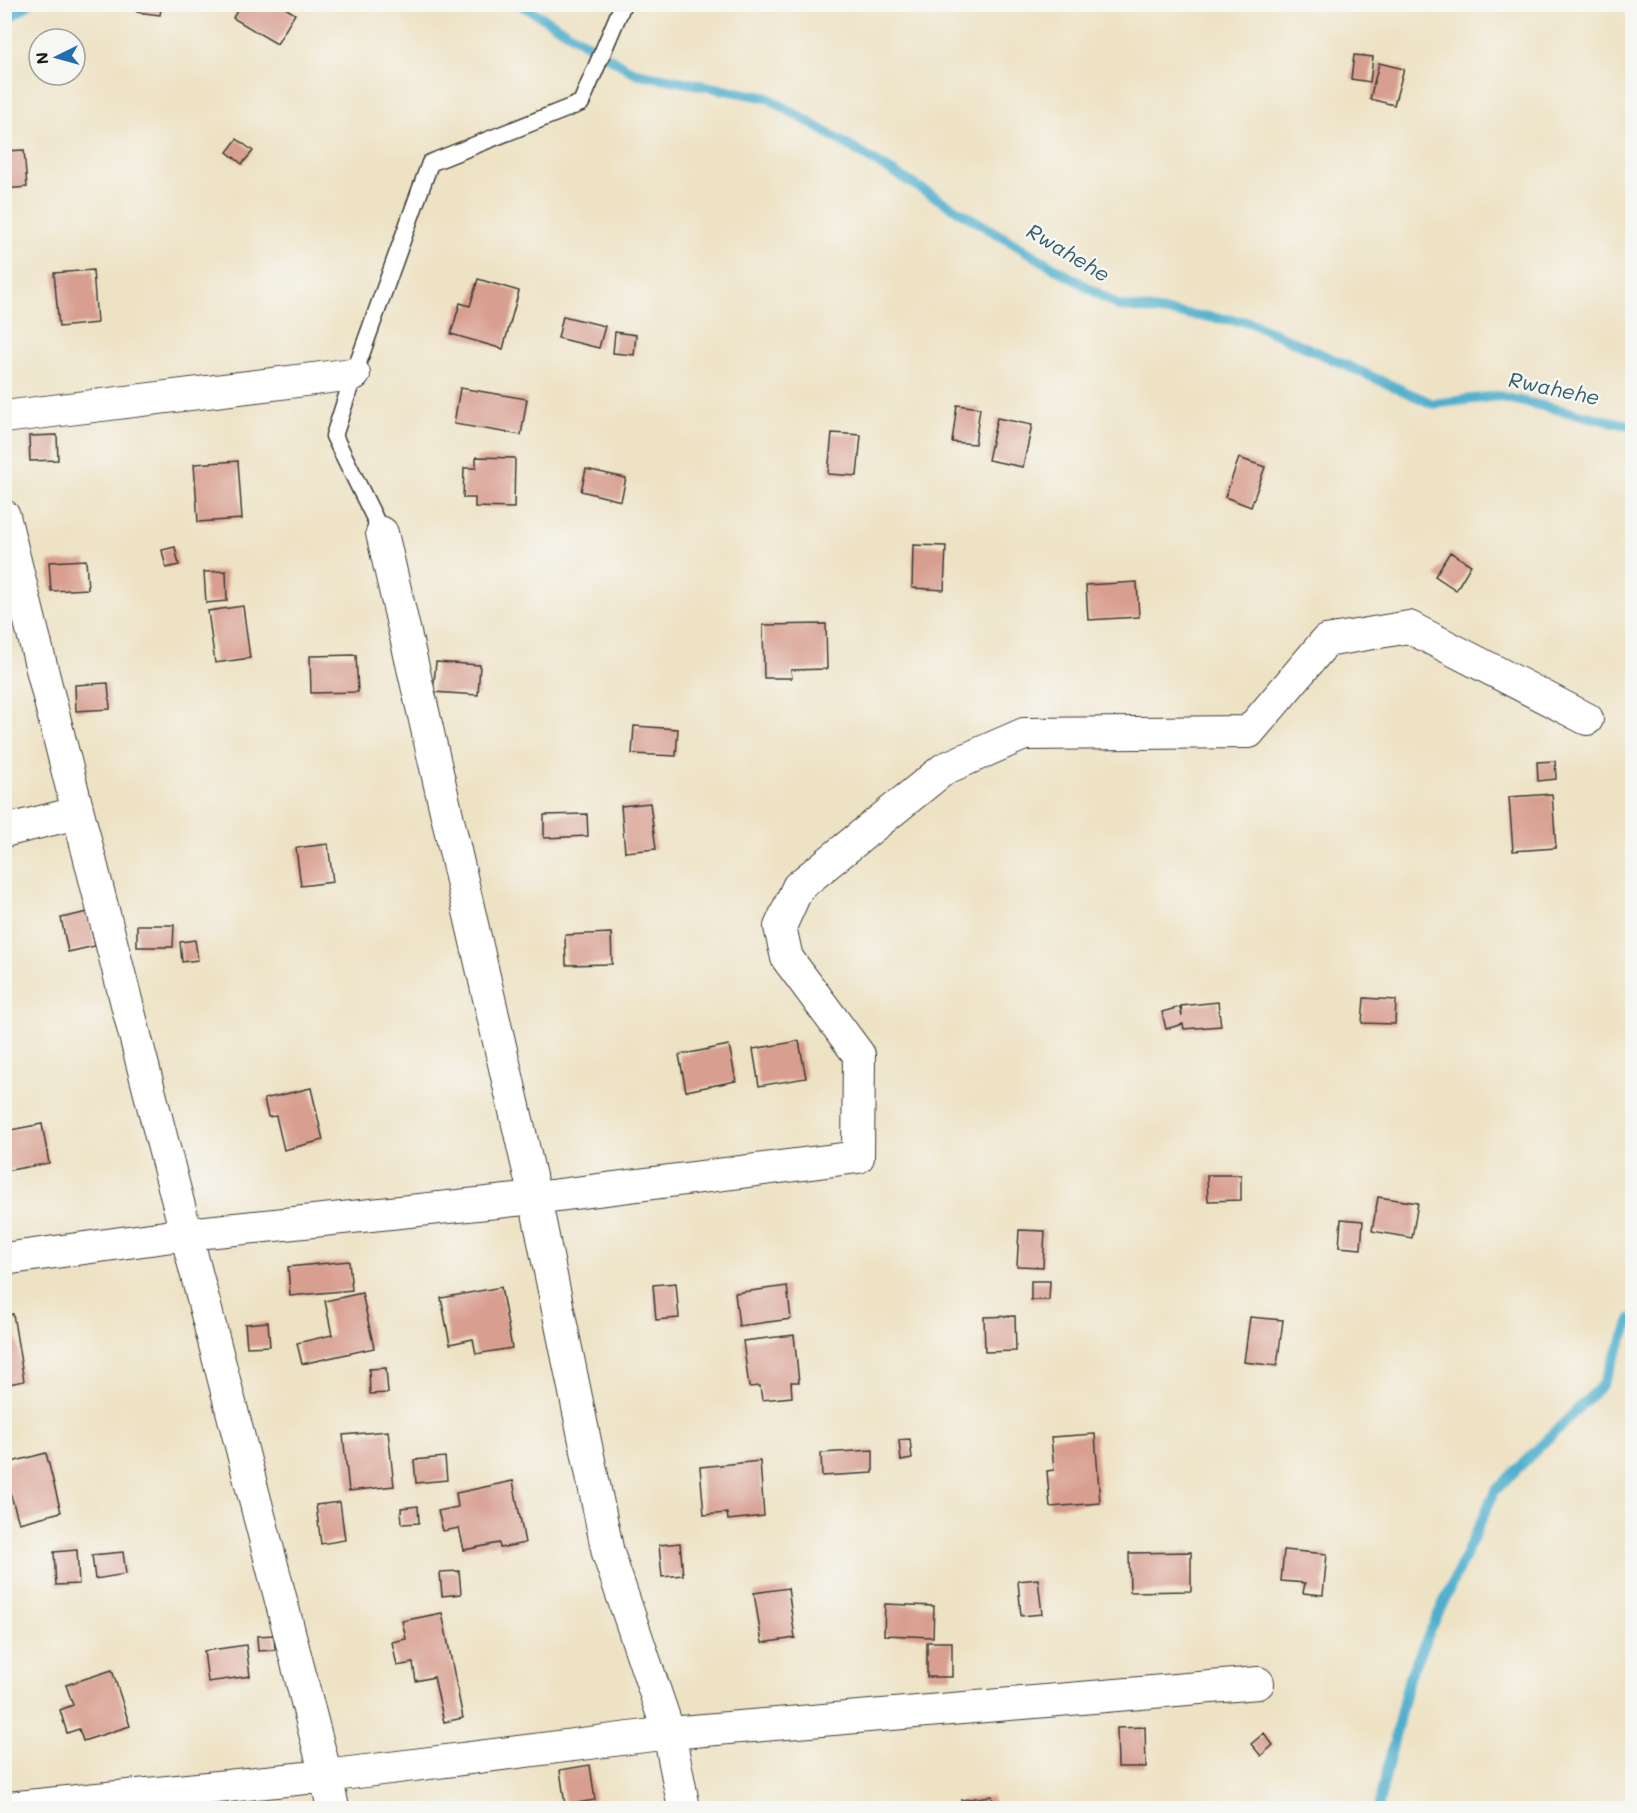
<svg xmlns="http://www.w3.org/2000/svg" width="1637" height="1813" viewBox="0 0 1637 1813" font-family="Mali,sans-serif">
<style>
.lines{fill:none;stroke-linecap:round;stroke-linejoin:round}
.stream{stroke:#4eafcd;stroke-width:10}
.building{fill:#d89e8f}
.lane-casing{stroke:#3c3a35;stroke-width:19}
.street-casing{stroke:#3c3a35;stroke-width:34}
.lane{stroke:#fff;stroke-width:16}
.street{stroke:#fff;stroke-width:32}
.labels{text-anchor:middle;stroke-width:5;stroke-linejoin:round;paint-order:stroke}
.water-label{font-size:21px;font-style:italic;fill:#325e6c;stroke:#f6f6f2}
</style>
<rect width="100%" height="100%" fill="#f6f6f2"/>
<filter id="ink" filterUnits="userSpaceOnUse"><feTurbulence type="fractalNoise" baseFrequency=".0167" numOctaves="2"/><feDisplacementMap in="SourceGraphic" scale="12" xChannelSelector="R" yChannelSelector="G"/><feConvolveMatrix kernelMatrix="1 2 1 2 8 2 1 2 1" color-interpolation-filters="sRGB"/></filter>
<filter id="wash" filterUnits="userSpaceOnUse"><feTurbulence type="fractalNoise" baseFrequency=".008" numOctaves="4" result="noise"/><feDisplacementMap in="SourceGraphic" scale="24" xChannelSelector="R" yChannelSelector="G"/><feGaussianBlur stdDeviation="1.35" result="paint"/><feColorMatrix in="noise" values="0 0 0 0 0 0 0 0 0 0 0 0 0 0 0 0 0 1.4 0 .05"/><feComposite in="paint" operator="in"/></filter>
<g filter="url(#wash)">
<rect width="100%" height="100%" fill="#eee2c4"/>
<g class="lines">
<path class="stream" d="M520,4L635,73L768,98L1119,306L1249,322L1433,404L1497,396L1632,426
M4,21L29,4
M1378,1808L1409,1677L1495,1491L1602,1385L1632,1318"/>
</g>
<g id="blocks">
<path class="building" d="M138,4H162L160,15L137,12Z
M241,4H279L295,14L277,44L233,18Z
M1354,55L1373,57L1370,82L1351,79Z
M1379,63L1404,69L1394,105L1370,99Z
M237,139L253,151L242,164L227,152Z
M24,150L27,187L4,189V151Z
M93,270L97,323L59,327L54,273Z
M478,279L519,291L503,349L451,334L460,303L470,306Z
M563,316L605,326L599,348L558,338Z
M615,332L636,335L634,355L613,353Z
M460,388L527,399L521,435L454,424Z
M957,405L980,408L975,444L952,442Z
M997,418L1032,425L1023,467L988,460Z
M832,433L861,435L857,476L828,474Z
M57,435L58,460L30,461L29,436Z
M476,457L515,458L514,508L475,507V498H463L464,468H476Z
M1239,458L1265,467L1251,507L1225,497Z
M238,461L242,519L198,522L194,464Z
M586,469L626,478L621,501L581,491Z
M913,545L946,546L944,590L912,588Z
M175,547L179,565L166,568L162,550Z
M1450,552L1471,565L1456,590L1435,576Z
M86,560L88,589L51,591L49,562Z
M226,571L227,601L206,603L204,572Z
M1137,582L1139,617L1088,620L1086,585Z
M243,606L250,658L215,663L208,611Z
M826,624L827,669L791,670L792,678H764L763,625Z
M356,655L358,692L311,693L310,656Z
M436,662L480,665L478,695L433,692Z
M108,683L110,709L76,711L75,685Z
M634,726L678,729L676,756L632,754Z
M1555,761L1556,779L1538,781L1537,762Z
M1552,794L1556,848L1513,851L1509,797Z
M650,803L656,849L625,852L621,806Z
M587,814L588,836L544,838V815Z
M328,844L333,882L301,886L296,848Z
M88,912L95,946L68,952L61,918Z
M137,925H174L173,947H137Z
M611,933L612,964L566,965L565,935Z
M195,940L198,960L182,962L180,942Z
M1364,998L1396,1000L1395,1024L1362,1023Z
M1218,1002L1221,1026L1184,1029L1183,1024L1166,1029L1162,1012L1180,1007L1182,1016L1181,1006Z
M799,1041L806,1078L759,1086L753,1049Z
M729,1045L736,1081L686,1091L679,1055Z
M311,1088L323,1140L284,1150L276,1116L268,1117L264,1099Z
M42,1124L49,1163L5,1171V1131Z
M1207,1175H1241V1200L1208,1201Z
M1378,1197L1418,1203L1412,1238L1372,1231Z
M1341,1219L1363,1221L1361,1249L1339,1247Z
M1019,1230L1045,1231L1043,1267L1017,1266Z
M349,1261L352,1290L290,1296L288,1267Z
M1031,1281H1050L1049,1300H1031Z
M676,1283L679,1318L656,1320L653,1285Z
M787,1286L791,1319L739,1326L735,1293Z
M501,1287L512,1348L476,1354L473,1339L450,1344L441,1298Z
M362,1293L374,1348L302,1364L297,1343L332,1335L325,1301Z
M13,1314L24,1381L4,1385V1316Z
M1015,1316L1016,1351L985,1352L984,1317Z
M1250,1317L1283,1320L1277,1366L1244,1362Z
M268,1322L270,1346L247,1347L245,1324Z
M794,1335L799,1382H791L792,1397L762,1400L760,1386L749,1387L743,1341Z
M386,1368L388,1393L370,1394L369,1369Z
M388,1431L394,1486L349,1491L343,1435Z
M1095,1434L1100,1503L1050,1507L1047,1471L1054,1470L1051,1437Z
M910,1439L912,1459L901,1461L899,1440Z
M873,1450V1473L822,1476L821,1453Z
M46,1453L61,1512L19,1523L10,1492L4,1493V1464Z
M445,1457L447,1480L416,1483L414,1460Z
M760,1461L764,1516L728,1520L727,1513L704,1515L700,1467Z
M513,1481L525,1543L500,1548L499,1543L464,1550L459,1528L443,1531L438,1511L458,1507L456,1493Z
M340,1502L345,1540L321,1544L316,1505Z
M418,1506L419,1523L402,1524L401,1508Z
M680,1543L683,1575L662,1577L659,1545Z
M77,1550L79,1584L56,1585L54,1552Z
M1284,1550L1327,1554L1323,1595L1303,1593L1305,1583L1281,1581Z
M123,1552L126,1574L95,1579L92,1555Z
M1191,1552V1591L1130,1592L1129,1553Z
M459,1571L461,1594L442,1596L440,1572Z
M1038,1579L1042,1614L1021,1616L1018,1581Z
M788,1588L795,1638L762,1643L754,1593Z
M885,1604L934,1606L933,1637L884,1635Z
M442,1613L463,1718L444,1722L434,1677L416,1681L413,1663L397,1666L392,1642L406,1639L402,1621Z
M274,1635L275,1650L258,1651L257,1636Z
M927,1642H952V1677H927Z
M246,1645L250,1676L208,1682L204,1651Z
M112,1670L130,1726L83,1741L79,1729L67,1733L60,1710L73,1705L66,1685Z
M1145,1727L1146,1767H1118L1117,1728Z
M1264,1733L1273,1745L1261,1756L1251,1744Z
M590,1765L595,1800L565,1805L560,1770Z
M992,1796L994,1808H962L961,1800Z"/>
</g>
</g>
<g filter="url(#ink)">
<use href="#blocks" fill-opacity="0" stroke="#3c3a35" stroke-width="1.5"/>
<g class="lines">
<defs>
<path id="lane" d="M382,533L334,436L354,374L430,163L581,103L623,4"/>
<path id="street" d="M4,417L354,374
M4,516C107,937 219,1356 326,1776L333,1808
M382,533L535,1198L608,1553L669,1733L684,1808
M4,831L77,813
M4,1259L187,1234L535,1198L858,1157L859,1055L787,958L780,927L798,887L944,769L1024,734L1249,732L1326,641L1409,627L1587,719
M8,1808L326,1776L669,1733L1258,1683"/>
</defs>
<use href="#lane" class="lane-casing"/>
<use href="#street" class="street-casing"/>
<use href="#lane" class="lane"/>
<use href="#street" class="street"/>
</g>
</g>
<g class="labels">
<g class="water-label">
<text transform="translate(1068 253) rotate(31)" y="7">Rwahehe</text>
<text transform="translate(1554 389) rotate(12)" y="7">Rwahehe</text>
</g>
</g>
<rect width="1637" height="1813" fill="none" stroke="#f6f6f2" stroke-width="24"/>
<g transform="translate(57 57) rotate(265)"><circle r="28" fill="#f6f6f2" stroke="#9f9f9c" stroke-width="1.5"/>
<path d="M0-4.5L10 22L0 15L-10 22Z" fill="#1f6fb2"/>
<text y="-9" font-size="16" font-weight="bold" text-anchor="middle" fill="#1c1c1c">N</text>
</g>
</svg>
